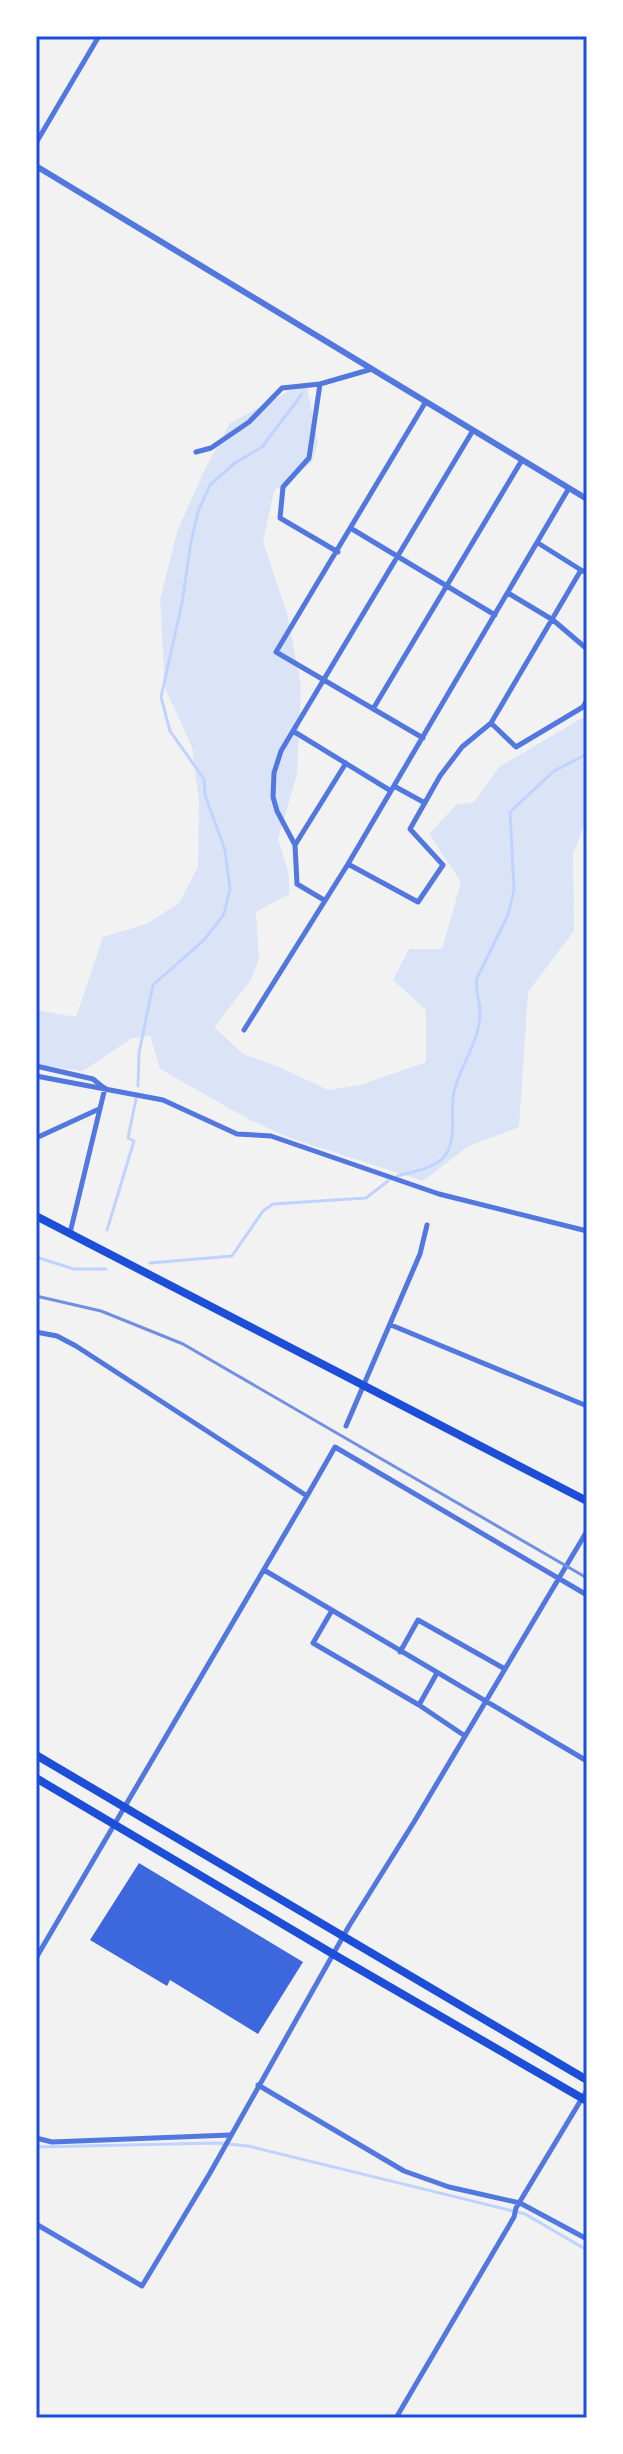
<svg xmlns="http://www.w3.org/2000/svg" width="623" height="2454" viewBox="0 0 623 2454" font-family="'Golos Text',sans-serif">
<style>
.green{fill:#dbe4f7}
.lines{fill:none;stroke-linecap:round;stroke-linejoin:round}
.stream{stroke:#bfd3fe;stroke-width:3}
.building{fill:#3d67dc}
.minor{stroke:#5277de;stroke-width:5}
.tertiary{stroke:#5277de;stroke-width:6}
.trunk{stroke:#1d4ed8;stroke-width:8}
.rail{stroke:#7290e2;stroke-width:3}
.neatline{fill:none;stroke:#1d4ed8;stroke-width:3}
</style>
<rect width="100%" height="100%" fill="#f2f2f2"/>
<path class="green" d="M306,382L318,443L312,462L274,491L263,542L287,613L301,685L297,774L278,839L289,874V894L256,912L259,959L251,980L214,1027L243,1054L279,1067L328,1090L360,1085L426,1062V1010L393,980L409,949H442L461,882L429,834L456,805L474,802L499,767L587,715V817L573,855L574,931L528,992L519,1127L467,1147L423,1181L290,1138L250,1120L160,1069L150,1036L132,1038L83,1071L36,1065V1010L76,1017L103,937L146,924L179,903L198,867L199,801L192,747L165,688L160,599L178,529L204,471L230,423Z"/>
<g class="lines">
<path class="stream" d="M138,1086L139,1053L153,985L204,940L224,914L230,889L225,850L205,795L204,779L170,731L161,697L182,603L191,542L198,512L210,485L235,463L262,447L302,394
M397,1176C411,1172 432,1169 443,1158C459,1140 449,1113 454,1092C460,1066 479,1042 480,1015C481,1002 474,991 477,978L508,915L514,890L510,812L554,771L587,754
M107,1230L134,1141L128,1138L136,1099
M36,1257L74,1269H106
M150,1263L232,1256L263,1211L273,1204L366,1198L388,1181
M36,2147L218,2143L248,2146L525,2214L587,2250"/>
</g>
<path class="building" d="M139,1863L303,1962L258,2034L170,1980L167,1986L90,1940Z"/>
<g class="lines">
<path class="minor" d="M36,143L99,36
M196,452L211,448L249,422L282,388L320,384
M352,529L495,615
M538,543L581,570
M338,552L280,518L283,487L309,458L320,384L372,369
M508,593L553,620L587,649
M373,709L522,460
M491,723L581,570L587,573
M293,731L391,791
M423,738L276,652L425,403
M394,786L425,803
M295,845L346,763
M348,864L418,902L443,865L410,829L440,776L462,747L491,723L516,747L583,707L587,700
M324,900L297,884L295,845L277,811L273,797L274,773L281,751L472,432
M244,1030L348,864L569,488
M36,1066L93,1079L104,1088
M36,1076L163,1100L237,1134L271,1136L439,1194L587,1231
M36,1138L99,1109
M70,1233L105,1088
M391,1325L587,1406
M36,1332L57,1336L76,1346L307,1496L36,1958
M346,1426L420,1254L427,1225
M307,1496L335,1447L587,1595
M264,1570L587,1761
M331,1612L313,1643L419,1705L465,1736
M400,1652L418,1620L505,1669
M419,1705L437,1673
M258,2085L404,2171L449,2187L520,2203L587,2239
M36,2138L52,2142L230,2135
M36,2224L142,2286L210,2173L349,1926L414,1822L587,1531
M396,2418L514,2217L516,2208L587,2090"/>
<path class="tertiary" d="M36,166L587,499"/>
<path class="trunk" d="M36,1216L587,1501
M36,1755L587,2080
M36,1778L333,1954L587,2101"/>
<path class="rail" d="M36,1296L101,1311L183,1344L587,1578"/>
</g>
<rect width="623" height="2454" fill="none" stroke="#ffffff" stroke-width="76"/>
<rect x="38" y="38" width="547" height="2378" class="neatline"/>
</svg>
